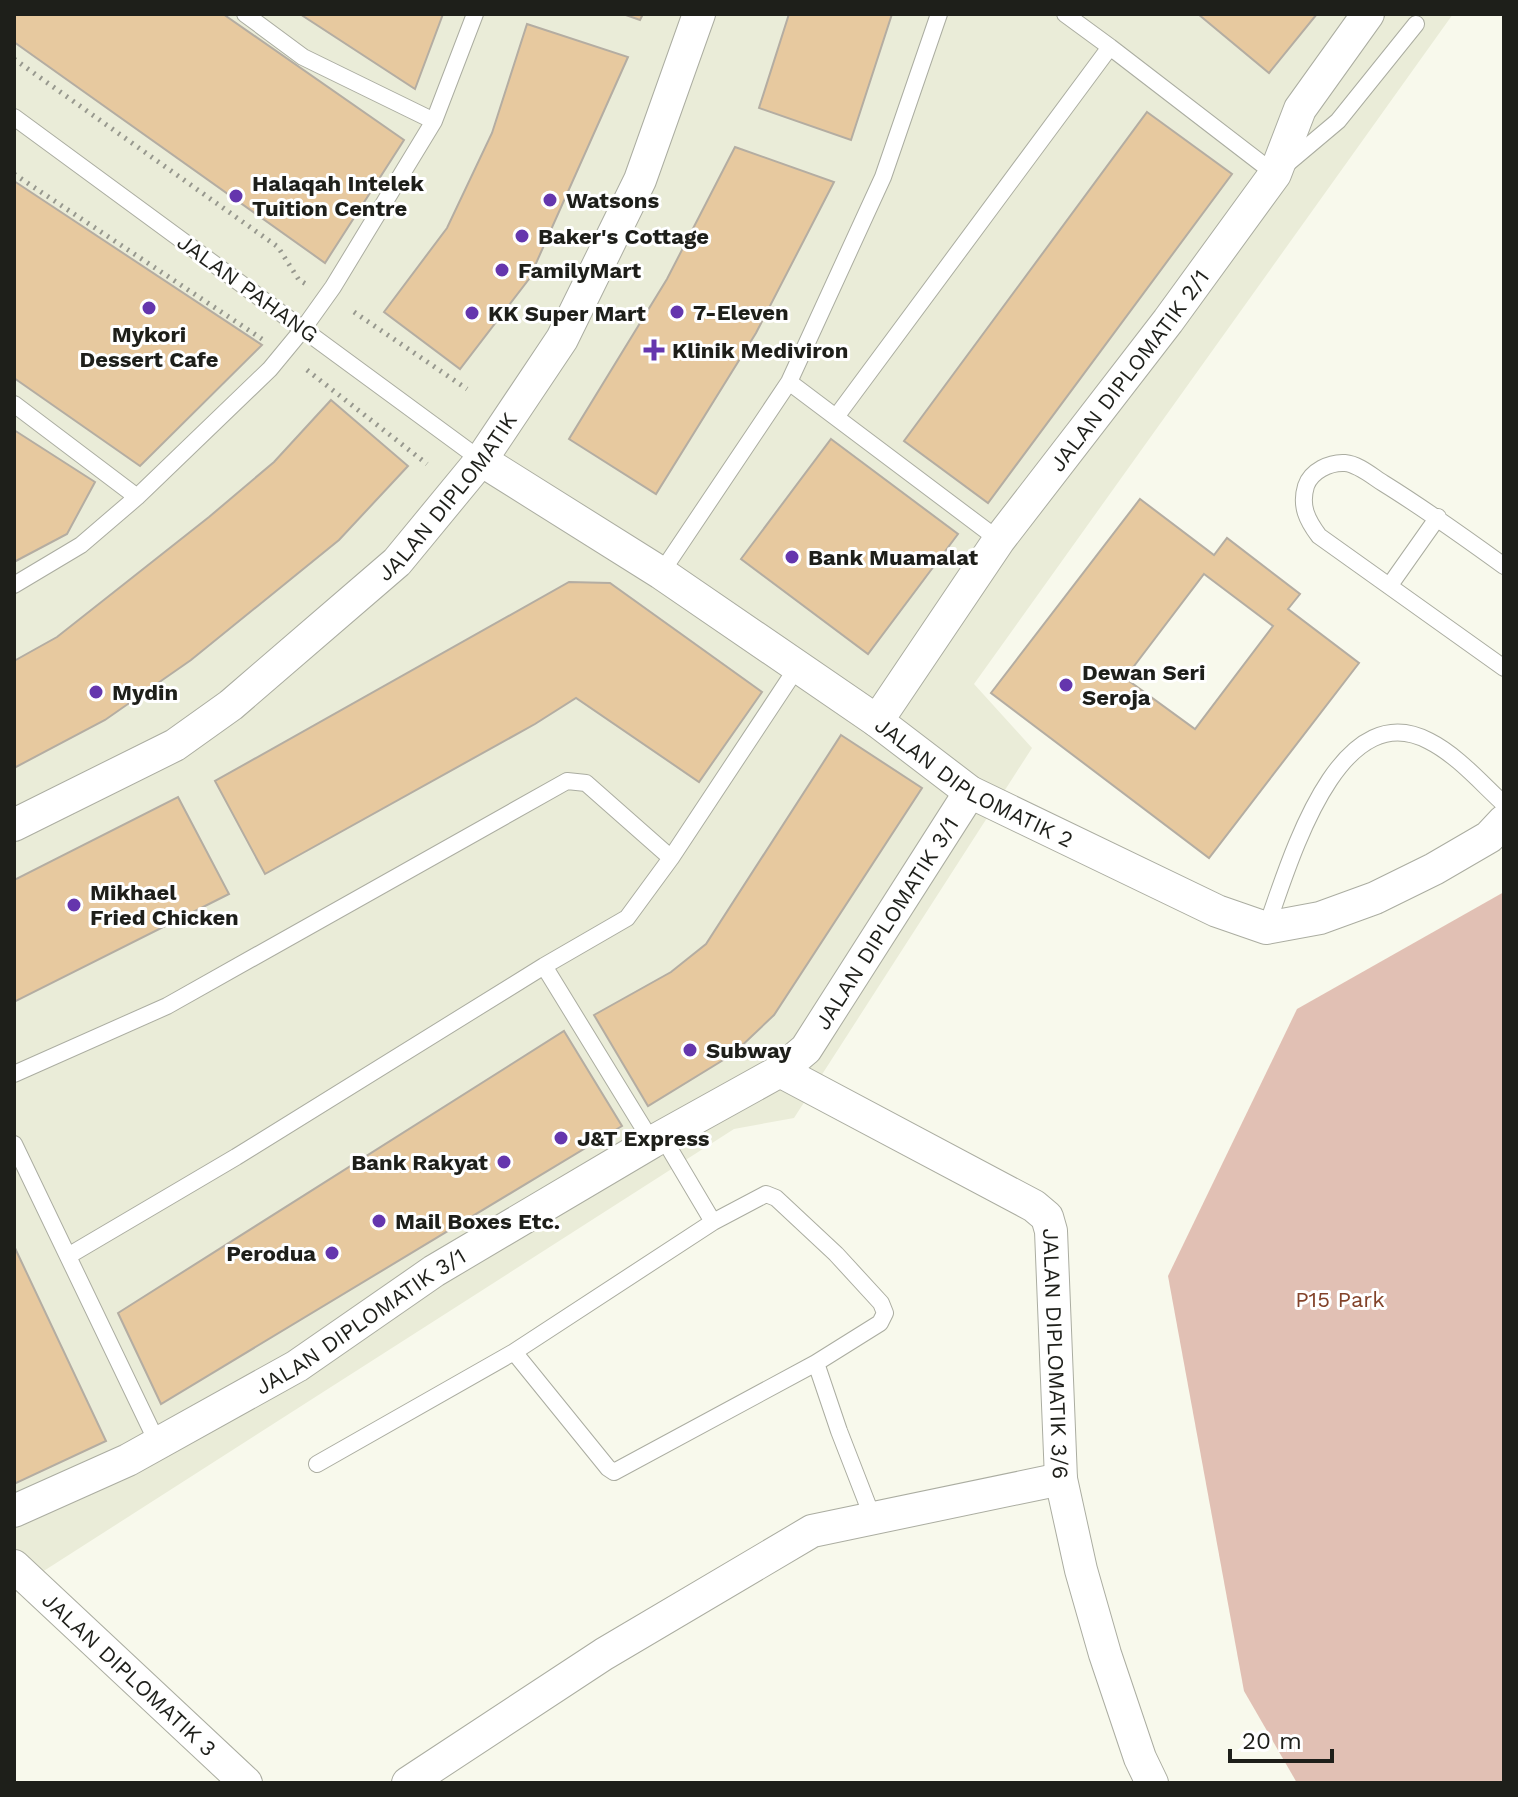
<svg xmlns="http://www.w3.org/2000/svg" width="1518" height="1797" viewBox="0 0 1518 1797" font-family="'Work Sans',sans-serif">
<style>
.built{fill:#eaecd8}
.green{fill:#e1c0b4}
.building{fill:#e7c99f;stroke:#b4ada2;stroke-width:2;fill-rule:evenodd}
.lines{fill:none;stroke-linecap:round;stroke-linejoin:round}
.lane-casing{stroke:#abada1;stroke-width:18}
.street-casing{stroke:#abada1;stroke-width:34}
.path{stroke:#97988e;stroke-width:5;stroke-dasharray:2 6;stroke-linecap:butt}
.lane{stroke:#fff;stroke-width:16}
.street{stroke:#fff;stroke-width:32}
.poi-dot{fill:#6536ad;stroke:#fff;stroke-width:3}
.labels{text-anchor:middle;stroke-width:6;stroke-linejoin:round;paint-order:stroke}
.poi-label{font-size:22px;font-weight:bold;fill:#1e1f1a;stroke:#fff;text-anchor:start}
.street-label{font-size:22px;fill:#1e1f1a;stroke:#fff}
.park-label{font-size:22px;fill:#824229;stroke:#fff}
</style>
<rect width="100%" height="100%" fill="#f8f9ec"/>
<path class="built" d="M14,14H1453L974,684L1032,748L794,1118L734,1129L14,1590Z"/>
<path class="green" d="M1504,892V1783H1297L1244,1691L1168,1276L1297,1009Z"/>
<path class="building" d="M14,14H223L404,140L325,263L14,42Z
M300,14H443L415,89Z
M623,14H643L640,20Z
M789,14H892L851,140L759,108Z
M1198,14H1317L1269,73Z
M527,24L628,57L529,279L460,369L384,312L447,228L492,133Z
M1147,112L1232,174L988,503L904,441Z
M735,147L834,182L756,333L656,494L569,439L667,279Z
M14,181L262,345L140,466L14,378Z
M331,400L408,466L339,540L191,660L105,720L14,768V661L57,637L209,517L274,462Z
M14,430L95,482L67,534L14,562Z
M831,439L958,534L868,654L741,559Z
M1140,499L1214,555L1227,538L1300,594L1288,609L1359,663L1209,858L991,693ZM1204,574L1273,626L1195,729L1125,678Z
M569,582L610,583L762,692L699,782L576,698L535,724L265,874L215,781Z
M841,735L922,788L774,1015L733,1054L648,1106L594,1015L671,972L706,944Z
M178,797L229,894L14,1002V880Z
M564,1031L622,1126L161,1404L118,1313Z
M14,1246L106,1441L14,1484Z"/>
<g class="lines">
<defs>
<path id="lane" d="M245,14L303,57L434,121
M1110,47L1275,174L1338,121L1416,24
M14,117L481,460
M789,382L999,540
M14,404L137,497
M836,417L1110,47L1065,14
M1504,566C1464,537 1425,509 1383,483C1372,476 1358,464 1345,463C1330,462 1311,471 1306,486C1300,506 1307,520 1319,536L1504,668
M661,573L789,382L883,177L939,14
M14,585L81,545L137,497L270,369L303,329L333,287L434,121L475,14
M1390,585L1438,517
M1266,928C1288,869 1336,692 1429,741C1457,755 1481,783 1504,804
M544,966L652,1142
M14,1074L167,1006L567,781L586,783L671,858
M662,1136L713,1222
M14,1144L158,1444
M68,1256L236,1157L544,966L627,918L671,858L798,666
M514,1352L713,1222L766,1194L776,1198L836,1254L881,1303L885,1313L880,1323L816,1363
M317,1464L514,1352L608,1468L614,1472L816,1363L839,1431L872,1516"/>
<g id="street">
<path id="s1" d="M481,460L661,573L877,721L970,792L1217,911L1266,928L1320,918L1375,898L1434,869L1489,837L1504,821"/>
<path id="s2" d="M877,721L999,540L1168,321L1275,174L1300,109L1368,14"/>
<path id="s3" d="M14,825L175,745L231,705L397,562L481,460L562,339L640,180L699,14"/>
<path id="s4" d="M780,1071L1034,1206L1047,1217L1051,1231L1061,1479L1081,1570L1105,1654L1140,1758L1152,1783"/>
<path id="s5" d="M14,1511L128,1460L297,1366L434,1271L652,1142L780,1071L806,1049L970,792"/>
<path id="s6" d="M14,1566L246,1783"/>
<path d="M408,1783L604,1654L812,1531L1061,1479"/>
</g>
</defs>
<use href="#lane" class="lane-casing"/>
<use href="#street" class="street-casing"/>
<path class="path" d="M14,59L278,247L299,280L306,284
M14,174L262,339
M354,312L467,389
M307,370L427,464"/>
<use href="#lane" class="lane"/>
<use href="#street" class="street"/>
</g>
<g class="poi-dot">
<circle cx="236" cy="196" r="8"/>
<circle cx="550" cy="200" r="8"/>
<circle cx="522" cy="236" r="8"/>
<circle cx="502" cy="270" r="8"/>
<circle cx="149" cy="308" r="8"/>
<circle cx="677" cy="312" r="8"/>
<circle cx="472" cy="313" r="8"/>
<path d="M650 338h8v8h8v8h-8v8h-8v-8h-8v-8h8z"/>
<circle cx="792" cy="557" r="8"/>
<circle cx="1066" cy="685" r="8"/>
<circle cx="96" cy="692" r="8"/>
<circle cx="74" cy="905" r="8"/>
<circle cx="690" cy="1050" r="8"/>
<circle cx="561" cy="1138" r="8"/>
<circle cx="504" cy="1162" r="8"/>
<circle cx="379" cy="1221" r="8"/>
<circle cx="332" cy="1253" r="8"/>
</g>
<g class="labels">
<g class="poi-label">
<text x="252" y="191">Halaqah Intelek<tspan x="252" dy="25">Tuition Centre</tspan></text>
<text x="566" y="208">Watsons</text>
<text x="538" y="244">Baker's Cottage</text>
<text x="518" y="278">FamilyMart</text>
<text x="693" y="320">7-Eleven</text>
<text x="488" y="321">KK Super Mart</text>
<text x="149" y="342" text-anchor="middle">Mykori<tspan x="149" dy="25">Dessert Cafe</tspan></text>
<text x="672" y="358">Klinik Mediviron</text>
<text x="808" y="565">Bank Muamalat</text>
<text x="1082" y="680">Dewan Seri<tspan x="1082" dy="25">Seroja</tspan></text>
<text x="112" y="700">Mydin</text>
<text x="90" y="900">Mikhael<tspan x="90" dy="25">Fried Chicken</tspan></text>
<text x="706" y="1058">Subway</text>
<text x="577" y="1146">J&amp;T Express</text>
<text x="488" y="1170" text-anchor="end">Bank Rakyat</text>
<text x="395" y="1229">Mail Boxes Etc.</text>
<text x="316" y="1261" text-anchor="end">Perodua</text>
</g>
<g class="street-label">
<text transform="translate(248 288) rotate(36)" y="8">JALAN PAHANG</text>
<text dy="8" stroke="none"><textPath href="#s2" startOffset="432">JALAN DIPLOMATIK 2/1</textPath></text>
<text dy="8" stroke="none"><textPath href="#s3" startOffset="550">JALAN DIPLOMATIK</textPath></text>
<text dy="8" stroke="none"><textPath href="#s1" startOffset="590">JALAN DIPLOMATIK 2</textPath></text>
<text dy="8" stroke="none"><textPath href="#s5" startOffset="1068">JALAN DIPLOMATIK 3/1</textPath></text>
<text dy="8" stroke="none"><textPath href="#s5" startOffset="396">JALAN DIPLOMATIK 3/1</textPath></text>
<text dy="8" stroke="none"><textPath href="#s4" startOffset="442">JALAN DIPLOMATIK 3/6</textPath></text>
<text dy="8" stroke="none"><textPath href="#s6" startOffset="158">JALAN DIPLOMATIK 3</textPath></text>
</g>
<g class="park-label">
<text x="1340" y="1307">P15 Park</text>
</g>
</g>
<rect width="1518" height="1797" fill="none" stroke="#1e1f1a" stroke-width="32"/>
<path d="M1230 1749v12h102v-12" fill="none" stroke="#1e1f1a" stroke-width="4"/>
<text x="1242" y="1749" font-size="24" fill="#1e1f1a" stroke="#ffffff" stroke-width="6" paint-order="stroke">20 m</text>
</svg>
